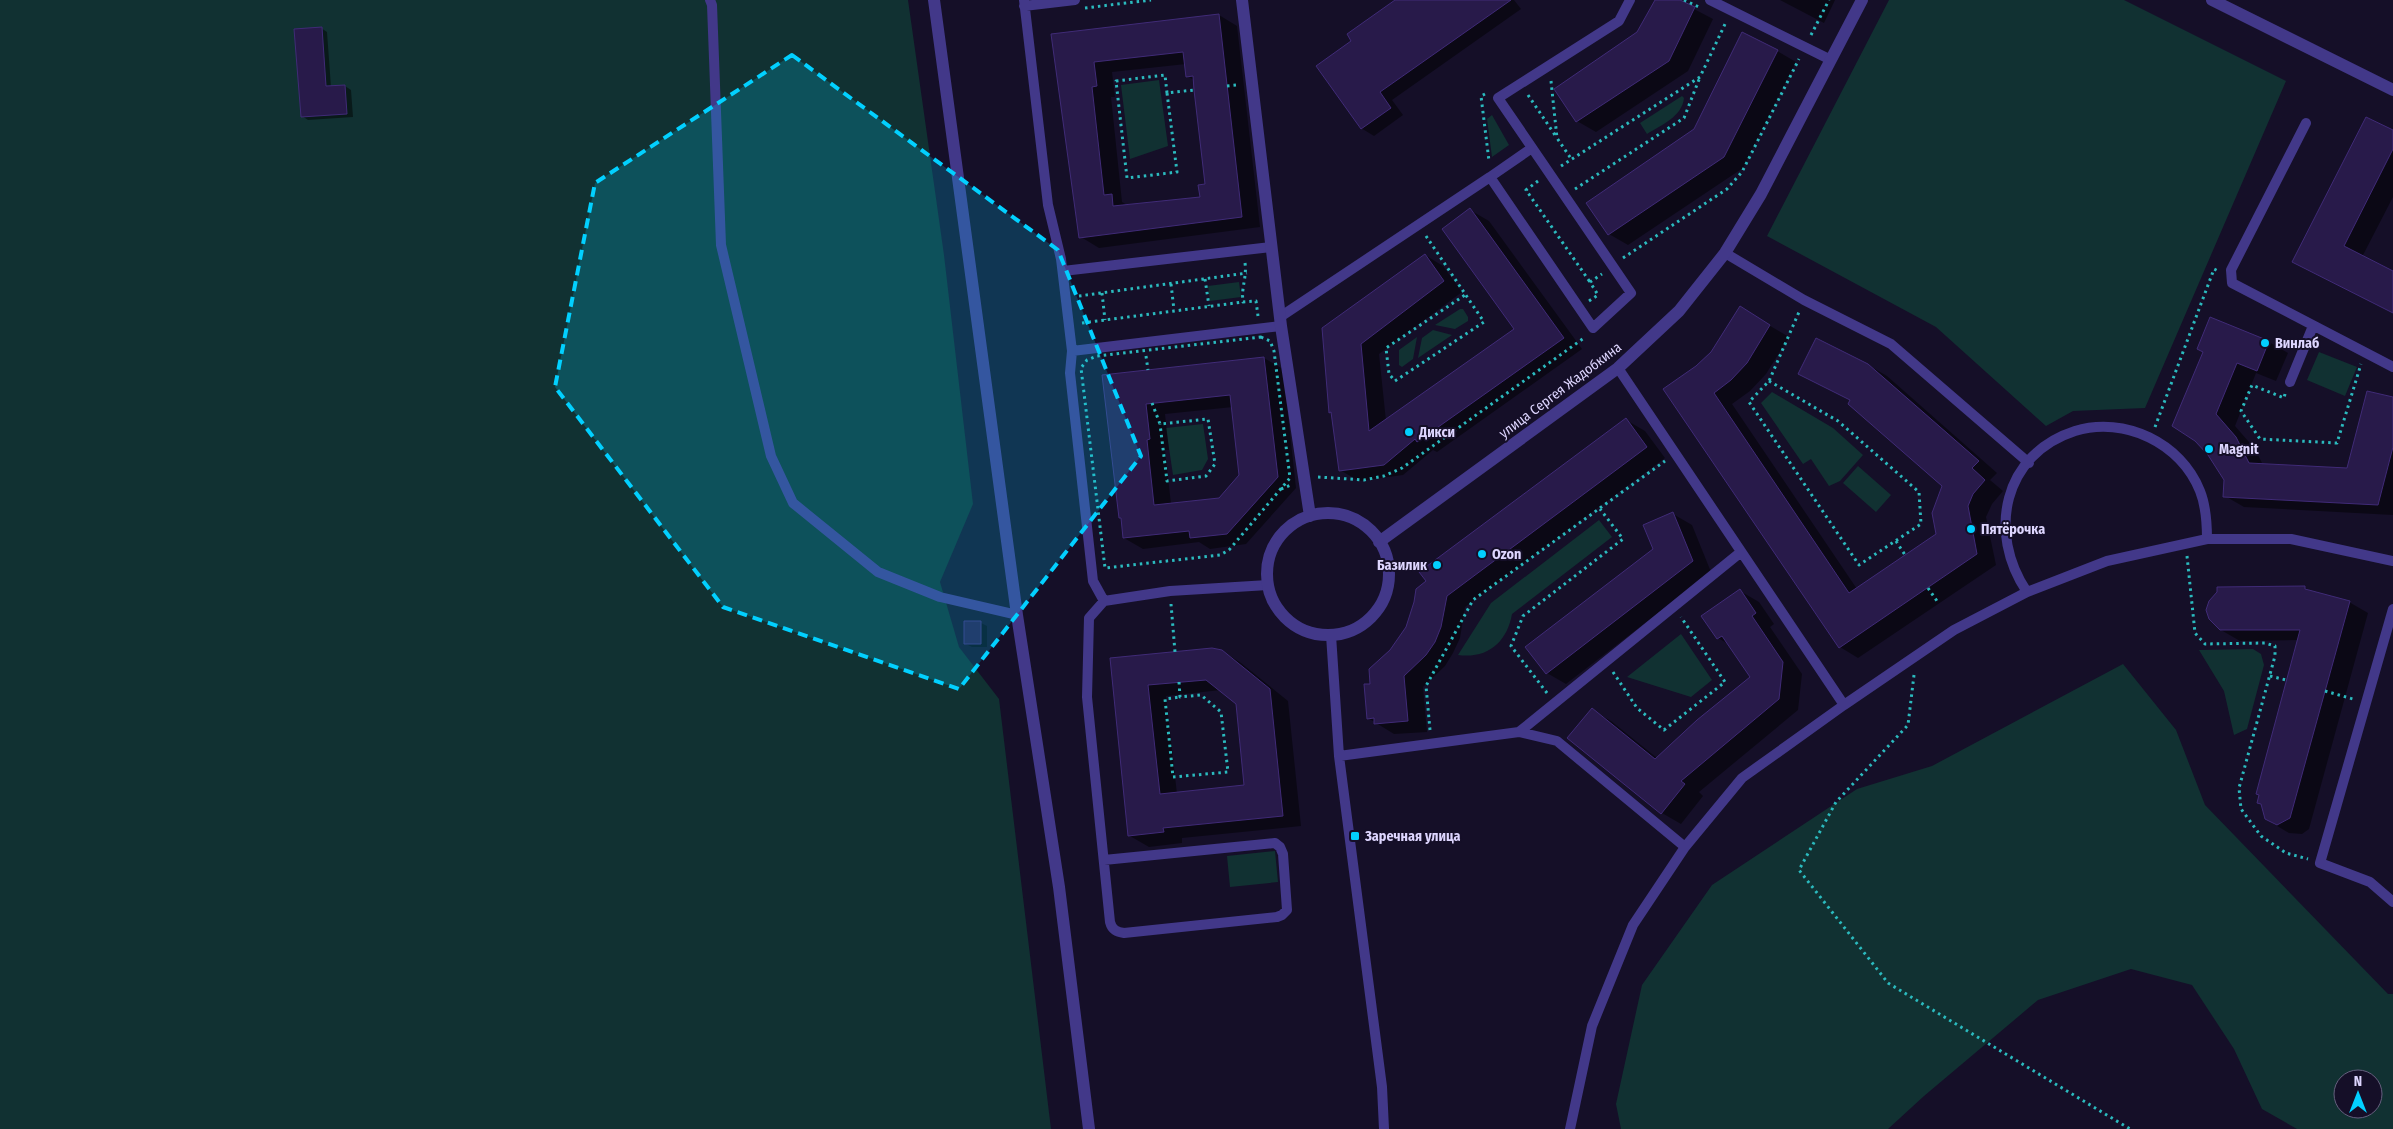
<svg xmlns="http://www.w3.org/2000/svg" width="2393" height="1129" viewBox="0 0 2393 1129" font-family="'Fira Sans Condensed',sans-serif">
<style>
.green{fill:#113132;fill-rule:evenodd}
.shadow{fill:#0007;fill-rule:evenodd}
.building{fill:#281a4a;stroke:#402b77;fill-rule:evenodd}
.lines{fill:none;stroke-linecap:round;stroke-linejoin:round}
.path{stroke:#2bbabe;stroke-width:3;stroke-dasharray:2.5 4;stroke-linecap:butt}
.service{stroke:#423889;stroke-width:10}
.minor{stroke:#423889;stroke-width:12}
.marked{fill:#02d0ff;fill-opacity:0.2;stroke:#02d0ff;stroke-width:4;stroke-dasharray:10 6;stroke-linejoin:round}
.poi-dot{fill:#02d0ff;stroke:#150f28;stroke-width:2}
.labels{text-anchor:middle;stroke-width:4;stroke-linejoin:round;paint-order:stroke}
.poi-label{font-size:14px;font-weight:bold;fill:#ded6ff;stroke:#150f28;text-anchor:start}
.street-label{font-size:14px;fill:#ded6ff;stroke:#150f28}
</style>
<rect width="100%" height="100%" fill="#150f28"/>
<path class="green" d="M0,0H908L944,255L973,504L940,582L959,647L999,699L1051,1129H0Z
M1889,0H2124L2286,81L2145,408L2073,411L2046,426L1936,327L1767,236Z
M1159,80L1168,146L1130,159L1121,85Z
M1682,96L1684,98C1682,117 1661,125 1647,134L1640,123Z
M1492,115L1509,145L1492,157L1487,119Z
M1239,282L1241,297L1210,301L1208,286Z
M1460,309H1463L1468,317V321L1455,329L1435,325Z
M1433,330L1452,335L1418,358L1422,338Z
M1417,337L1413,359L1402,367L1399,365V350Z
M2319,352L2357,367L2345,396L2307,380Z
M1772,392L1833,428L1863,455L1840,481L1829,486L1811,459L1803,464L1761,403Z
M1203,424L1208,459L1202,470L1173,475L1166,428Z
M1858,466L1891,495L1876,512L1843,483Z
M1599,520L1612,537L1512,614C1507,642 1488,659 1458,655L1491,603Z
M1681,634L1712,680L1691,697L1627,677Z
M2253,649L2261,654L2264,665L2247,729L2234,735L2224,691L2199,650Z
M2123,664L2176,730L2205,805L2388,994H2393V1129H2297L2262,1109L2234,1049L2192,985L2131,969L2038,1000L1924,1096L1888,1129H1621L1616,1104L1642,985L1712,885L1857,789L1932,766ZM2343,1079H2373V1109H2343Z
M1275,851L1278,882L1230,887L1227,856Z"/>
<path class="shadow" d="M1398,0H1514L1521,9L1392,100L1403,115L1374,136L1361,128L1353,41Z
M1656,0H1677L1713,19L1688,71L1596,132L1577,121L1556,89L1638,33Z
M1780,0H1835L1824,23Z
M1219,15L1237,26L1260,227L1099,248L1081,237L1053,35ZM1186,64L1187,76L1194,80L1206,185L1201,198L1129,206L1122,202L1111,97H1115L1112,72Z
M321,28L327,32L331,87L345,86L351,90L353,117L308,120L302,116Z
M1777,51L1796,62L1743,168L1628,245L1609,234L1695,130Z
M2393,132V197L2362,257L2393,273V313L2294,262Z
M1470,210L1489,221L1582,349L1437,452L1433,450L1403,475L1359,481L1340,470L1333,413L1330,412L1323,329L1425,255L1443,266L1462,292L1379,354L1386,421L1516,329Z
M1740,308L1789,337L1766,374L1750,391L1732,404L1857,589L1938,535L1943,485L1851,400L1868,365L1887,376L1997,473L1990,480L2003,491L1992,504L1986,517L1996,565L1858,658L1840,647L1696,367L1712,353Z
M2211,318L2269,342L2288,353L2276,381L2256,373L2235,426L2255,449L2263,465L2348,470L2393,399V515L2244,507L2225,496L2226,479L2203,447L2174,426L2205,352Z
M1264,358L1283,369L1296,488L1246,544L1210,549L1199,542L1143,549L1124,538L1122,519L1120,518L1104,376ZM1233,407L1241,476L1219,499L1171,504L1165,450H1169L1165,414Z
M1626,420L1645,431L1665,458L1465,607L1460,638L1453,653L1445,666L1423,687L1427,732L1394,734L1368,718L1372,685L1407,627Z
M1673,514L1692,525L1711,572L1566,684L1547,673L1654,549Z
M2304,587L2314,593L2349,602L2368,613L2309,829L2302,834L2289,833L2269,821L2264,814L2263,805L2258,803L2299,640L2240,641L2221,630Z
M1740,591L1759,602L1774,624L1770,627L1802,674L1798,710L1699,792L1703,796L1681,824L1662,813L1592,710L1611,721L1657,758L1752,677L1730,645L1718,638Z
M981,623L987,626V647H972L966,644Z
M1222,651L1241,663L1288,701L1301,826L1182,838V843L1149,847L1130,836L1111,660ZM1221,690L1237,704L1246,786L1177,794L1166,696Z"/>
<path class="building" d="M1395,0H1511L1380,92L1391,108L1361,129L1316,66L1351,41L1347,34Z
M1655,0H1680L1695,7L1669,61L1576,122L1554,89L1637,32Z
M1219,14L1242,217L1079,238L1051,34ZM1183,52L1186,77L1193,76L1194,90L1205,184L1198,185L1200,197L1113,206L1112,194L1104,195L1092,87L1097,86L1094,62Z
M322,27L326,86L345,85L347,114L301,117L294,29Z
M1742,32L1778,50L1724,157L1608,235L1586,203L1694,129Z
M2366,117L2393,130V149L2344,246L2393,271V313L2292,262Z
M1470,208L1564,338L1417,442L1415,439L1384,465L1339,471L1331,412L1329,413L1322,328L1425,254L1444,281L1361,344L1369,431L1514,329L1442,229Z
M1740,306L1770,325L1747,363L1731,380L1714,393L1849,593L1936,534L1932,513L1942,486L1848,404L1850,400L1798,374L1816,338L1868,364L1979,461L1972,468L1985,480L1973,494L1968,506L1977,554L1839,648L1663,389L1696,366L1711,352Z
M2210,317L2269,341L2257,371L2237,363L2216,414L2236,437L2249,463L2347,468L2367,391L2393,397V447L2378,505L2223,497L2224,480L2208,455L2195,441L2172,426L2203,352L2197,349Z
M1264,357L1278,477L1227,534L1190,538L1189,531L1123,538L1121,518H1119L1102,375ZM1230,395L1239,475L1219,498L1154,505L1147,440L1150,439L1146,404Z
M1626,418L1647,447L1447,596L1441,627L1435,642L1426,655L1404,676L1408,721L1374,724V718L1367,719L1364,684H1370L1369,669L1390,650L1406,627L1414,602L1416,589L1426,581L1419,572Z
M1673,512L1693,561L1546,674L1525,647L1653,549L1643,525Z
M2305,586V589L2350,601L2290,818L2277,825L2265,819L2261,804L2257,803L2259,795L2256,794L2300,630H2220L2209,619L2206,610L2209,601L2217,592V587Z
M1740,589L1756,613L1752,616L1783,662L1779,699L1681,781L1685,784L1661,814L1567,738L1592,708L1655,759L1697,720L1750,677L1722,636L1717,639L1701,616Z
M964,621H981V644H964Z
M1212,648L1222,650L1270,689L1283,816L1163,828L1164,832L1128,836L1110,658ZM1206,680L1236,704L1244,785L1160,794L1148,685Z"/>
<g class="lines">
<path class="path" d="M1684,0L1699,7
M1085,8L1151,0
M1811,35L1829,0
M1551,81L1557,138L1572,160
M1227,86L1237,85
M1167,93L1165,75L1116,81L1127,178L1177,172L1167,93L1194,90
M1485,94L1481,96L1489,161
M1528,95L1557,138
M1561,166L1700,77L1726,22
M1538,181L1526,190L1590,282
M1575,189L1684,118L1700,77
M1426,236L1484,322L1395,381L1389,374L1386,348L1465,295
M1623,258L1727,189L1742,172L1799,59
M1245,263C1247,278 1241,287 1243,302L1256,301L1258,316
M1205,279L1209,306
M1171,284L1174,310
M1102,293L1105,320
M1079,296L1247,273
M1589,301L1598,295L1590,282L1602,274
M1082,323L1243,302
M1261,337L1270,341L1274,351L1290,478L1229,550L1220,555L1105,568L1081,368L1087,360L1097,356Z
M1146,356L1148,370
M1769,381L1838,421L1919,492L1921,524L1859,565L1749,402L1769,381L1799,312
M2285,394L2284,398L2252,385L2241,411L2260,439L2337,443L2361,364
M1152,403L1160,424L1208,419L1215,464L1206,476L1167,481L1160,424
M2155,427L2214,269L2218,271
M1318,477L1364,480L1384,476L1402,468L1584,338
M1281,489L1291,485
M1896,541L1905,555
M2187,556L2195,633L2205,644L2265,643L2275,646V656L2239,788L2241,809L2261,836L2286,853L2308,859
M1928,588L1939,604
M1171,604L1175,652
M1613,672L1637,708L1664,730L1725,682L1681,617
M1914,675L1908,725L1836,802L1799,870L1888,983L2130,1129
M2270,676L2286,680
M1179,682L1180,697L1201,695L1221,712L1228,772L1173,777L1165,699L1180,697
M2325,691L2353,699
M1547,693L1511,646L1523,616L1623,539L1600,509
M1430,730L1426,686L1473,600L1665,461"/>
<path class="service" d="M710,0L712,5L721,245L771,456L793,503L878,572L940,597L1017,615
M1024,0L1048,205L1061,259L1072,351L1070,373L1093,581L1104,601
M1710,0L1831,60
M1024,6L1075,0
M2306,123L2231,270L2232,283L2393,367
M1532,148L1490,177L1593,328L1631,293L1539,158L1498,98L1619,21L1630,0
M1725,253L1804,300L1891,344L2029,463
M1063,271L1271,247
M1280,317L1490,177
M1072,351L1281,326
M1618,368L1844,705
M2290,382L2313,326
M2027,592C1987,533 2003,454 2075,431C2125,416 2181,443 2200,491C2206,506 2207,522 2207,539
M2393,609L2320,863L2370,882L2393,902
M1331,635L1339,756L1382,1087L1384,1129
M1519,732L1741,552
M1339,756L1519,732L1557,741L1685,847
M1104,860L1275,843L1280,847L1283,854L1287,910L1282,915L1277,917L1124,933C1117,932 1112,930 1110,922L1087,697L1089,618L1104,601L1170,591L1268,585
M1570,1129L1592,1026L1633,925L1685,847L1742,778L1844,705L1954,630L2027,592L2107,561L2207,539H2291L2393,561"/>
<path class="minor" d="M934,0L1017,615L1059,887L1089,1129
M1242,0L1281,326L1310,516
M2212,0L2393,90
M1267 574a61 61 0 1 1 122 0a61 61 0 1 1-122 0Z
M1379,542L1618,368L1679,311L1725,253L1761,194L1862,0"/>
</g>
<path class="marked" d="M792,55L1058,250L1141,456L959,689L723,607L555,387L595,183Z"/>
<g class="poi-dot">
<circle cx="2265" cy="343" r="5"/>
<circle cx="1409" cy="432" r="5"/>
<circle cx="2209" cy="449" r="5"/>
<circle cx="1971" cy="529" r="5"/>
<circle cx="1482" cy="554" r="5"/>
<circle cx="1437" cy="565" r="5"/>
<rect x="1350" y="831" width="10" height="10" rx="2.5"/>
</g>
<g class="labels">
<g class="poi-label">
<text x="2275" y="348">Винлаб</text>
<text x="1419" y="437">Дикси</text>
<text x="2219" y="454">Magnit</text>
<text x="1981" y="534">Пятёрочка</text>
<text x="1492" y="559">Ozon</text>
<text x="1427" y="570" text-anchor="end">Базилик</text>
<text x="1365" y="841">Заречная улица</text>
</g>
<g class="street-label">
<text transform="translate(1560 390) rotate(-37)" y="5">улица Сергея Жадобкина</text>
</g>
</g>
<g transform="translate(2358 1094)"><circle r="24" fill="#150f28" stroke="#655f7e"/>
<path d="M0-4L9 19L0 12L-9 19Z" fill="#02d0ff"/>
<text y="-8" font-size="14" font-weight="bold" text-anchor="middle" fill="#ded6ff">N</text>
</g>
</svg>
